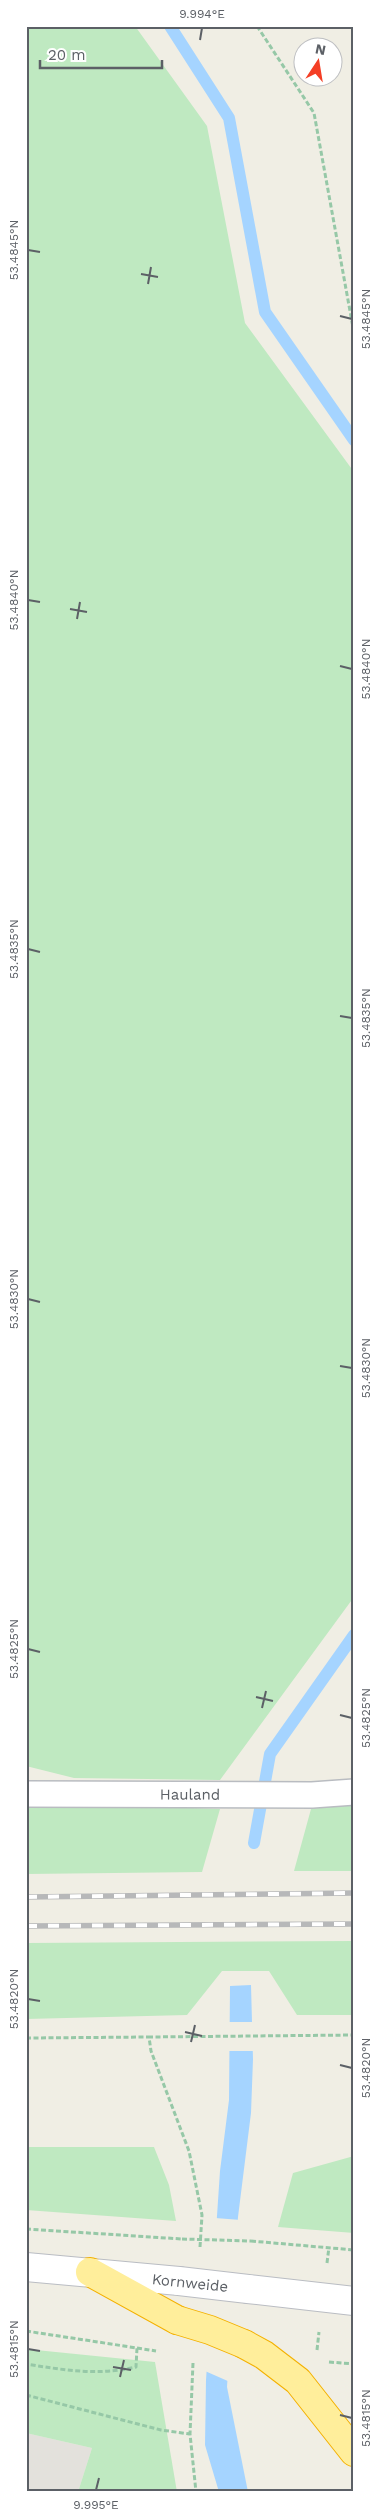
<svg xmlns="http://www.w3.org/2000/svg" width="380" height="2518" viewBox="0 0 380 2518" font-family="'Work Sans',sans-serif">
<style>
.industrial{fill:#e3e1dc}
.green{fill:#bfe9c1}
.water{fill:#a5d4ff}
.pier{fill:#f0eee4}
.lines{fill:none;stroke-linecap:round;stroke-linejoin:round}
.stream{stroke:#a5d4ff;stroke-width:12}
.service-casing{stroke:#b9bcc1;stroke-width:28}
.secondary-casing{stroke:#babdc3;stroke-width:30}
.trunk-casing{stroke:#f4b100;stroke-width:30}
.path{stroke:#96c8a7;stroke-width:3;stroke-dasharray:5 2.5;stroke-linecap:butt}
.service{stroke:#fff;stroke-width:25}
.secondary{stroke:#fff;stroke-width:28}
.trunk{stroke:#ffee9b;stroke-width:28}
.rail-casing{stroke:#b7b8b9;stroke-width:5.5}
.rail{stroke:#fff;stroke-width:4;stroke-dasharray:11;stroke-linecap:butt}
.secondary-bridge-casing{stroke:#babdc3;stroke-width:30;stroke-linecap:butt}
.trunk-bridge-casing{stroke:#f4b100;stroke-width:30;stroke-linecap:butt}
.path-bridge{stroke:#96c8a7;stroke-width:3;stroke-dasharray:5 2.5;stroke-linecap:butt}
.secondary-bridge{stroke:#fff;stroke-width:28}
.trunk-bridge{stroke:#ffee9b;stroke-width:28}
.ticks{fill:none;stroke:#5c6066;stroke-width:2}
.labels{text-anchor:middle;stroke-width:4;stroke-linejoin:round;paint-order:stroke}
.street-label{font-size:15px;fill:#5c6066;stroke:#fff}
.neatline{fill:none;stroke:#5c6066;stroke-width:2}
.ticks-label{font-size:12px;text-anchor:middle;fill:#5c6066}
</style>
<rect width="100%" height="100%" fill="#f0eee4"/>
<path class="industrial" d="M26,2433L92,2448L78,2492H26Z"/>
<path class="green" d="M26,26H135L207,126L245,323L354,472V1597L220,1780L74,1778L26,1766Z
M354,1798V1871H294L311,1809Z
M59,1803L220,1809L202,1872L26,1874V1804Z
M354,1941V2015H297L269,1971H222L187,2015L26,2019V1943Z
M26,2147H154L169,2185L176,2221L26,2210Z
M354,2156V2233L278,2227L293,2173Z
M26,2349L155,2362L177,2492H78L92,2448L26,2433Z"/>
<path class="water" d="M251,1985L253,2059L251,2113L238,2217L227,2387L248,2492H219L205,2445L206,2380L220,2171L229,2100L230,1986Z"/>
<path class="pier" d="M227,2022H255V2051H227Z
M215,2218L241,2220L230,2382L205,2371Z"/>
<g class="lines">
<path class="stream" d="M170,26L229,118L265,312L354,440
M254,1843L270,1754L354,1635"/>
<defs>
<g id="service">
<path id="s1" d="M26,1794L312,1795L354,1792"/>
</g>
<path id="secondary" d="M26,2267L179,2281
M248,2289L354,2301"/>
<path id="trunk" d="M90,2272L177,2320
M244,2344L264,2355L298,2381L354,2452"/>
</defs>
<use href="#service" class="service-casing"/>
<use href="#secondary" class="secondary-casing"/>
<use href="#trunk" class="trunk-casing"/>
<path class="path" d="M257,26L314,113L354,333
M26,2038L149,2037
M26,2229L182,2239
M251,2241L354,2250
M200,2247L202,2215L189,2151L151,2051L149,2037L354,2035
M327,2263L329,2247
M26,2331L137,2348L136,2367C98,2376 64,2370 26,2364
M137,2348L156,2351
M317,2350L319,2332
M329,2362L354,2364
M193,2363L190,2434L196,2492
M26,2395L161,2430L190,2434"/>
<use href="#service" class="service"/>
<use href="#secondary" class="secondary"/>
<use href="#trunk" class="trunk"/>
<defs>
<path id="rail" d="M26,1897L354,1893
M26,1926L354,1924"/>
</defs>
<use href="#rail" class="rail-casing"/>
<use href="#rail" class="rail"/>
<defs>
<path id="secondary-bridge" d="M179,2281L248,2289"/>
<path id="trunk-bridge" d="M177,2320L210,2330L244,2344"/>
</defs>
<use href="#secondary-bridge" class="secondary-bridge-casing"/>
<use href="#trunk-bridge" class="trunk-bridge-casing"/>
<path class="path-bridge" d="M182,2239L251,2241"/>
<use href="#secondary-bridge" class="secondary-bridge"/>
<use href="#trunk-bridge" class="trunk-bridge"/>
</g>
<path class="ticks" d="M200,40L202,28M28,250L40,252M141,274L158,277M148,284L151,267M340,316L352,319M28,600L40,602M70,609L87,612M77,619L80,602M340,666L352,669M28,949L40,952M340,1016L352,1018M28,1299L40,1302M340,1366L352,1368M28,1649L40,1652M256,1697L273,1701M262,1708L266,1691M340,1715L352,1718M28,1999L40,2001M185,2032L202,2036M191,2042L195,2025M340,2065L352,2068M28,2349L40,2351M113,2367L131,2370M120,2377L124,2360M340,2415L352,2418M96,2490L99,2478"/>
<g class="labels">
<g class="street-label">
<text dy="5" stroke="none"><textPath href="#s1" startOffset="164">Hauland</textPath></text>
<text transform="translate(190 2283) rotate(6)" y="5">Kornweide</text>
</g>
</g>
<rect width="380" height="2518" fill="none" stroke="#ffffff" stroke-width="55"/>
<g transform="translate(318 62) rotate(12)"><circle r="24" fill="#ffffff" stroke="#bebfc2"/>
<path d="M0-4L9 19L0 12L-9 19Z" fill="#f43e25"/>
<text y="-8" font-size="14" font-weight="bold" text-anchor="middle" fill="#5c6066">N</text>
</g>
<path d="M40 60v8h122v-8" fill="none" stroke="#5c6066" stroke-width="2.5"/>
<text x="48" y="60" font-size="15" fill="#5c6066" stroke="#ffffff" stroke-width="4" paint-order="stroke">20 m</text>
<rect x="28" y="28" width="324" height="2462" class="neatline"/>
<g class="ticks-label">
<text x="202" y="18">9.994°E</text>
<text transform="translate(14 250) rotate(-90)" y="4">53.4845°N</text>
<text transform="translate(366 319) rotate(-90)" y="4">53.4845°N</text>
<text transform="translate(14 600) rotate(-90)" y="4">53.4840°N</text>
<text transform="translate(366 669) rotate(-90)" y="4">53.4840°N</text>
<text transform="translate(14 949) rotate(-90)" y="4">53.4835°N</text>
<text transform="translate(366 1018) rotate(-90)" y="4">53.4835°N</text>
<text transform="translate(14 1299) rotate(-90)" y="4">53.4830°N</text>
<text transform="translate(366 1368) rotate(-90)" y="4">53.4830°N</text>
<text transform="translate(14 1649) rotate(-90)" y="4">53.4825°N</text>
<text transform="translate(366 1718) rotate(-90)" y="4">53.4825°N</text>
<text transform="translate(14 1999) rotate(-90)" y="4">53.4820°N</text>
<text transform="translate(366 2068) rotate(-90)" y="4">53.4820°N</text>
<text transform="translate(14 2349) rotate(-90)" y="4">53.4815°N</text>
<text transform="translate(366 2418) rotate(-90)" y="4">53.4815°N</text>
<text x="96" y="2509">9.995°E</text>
</g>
</svg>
